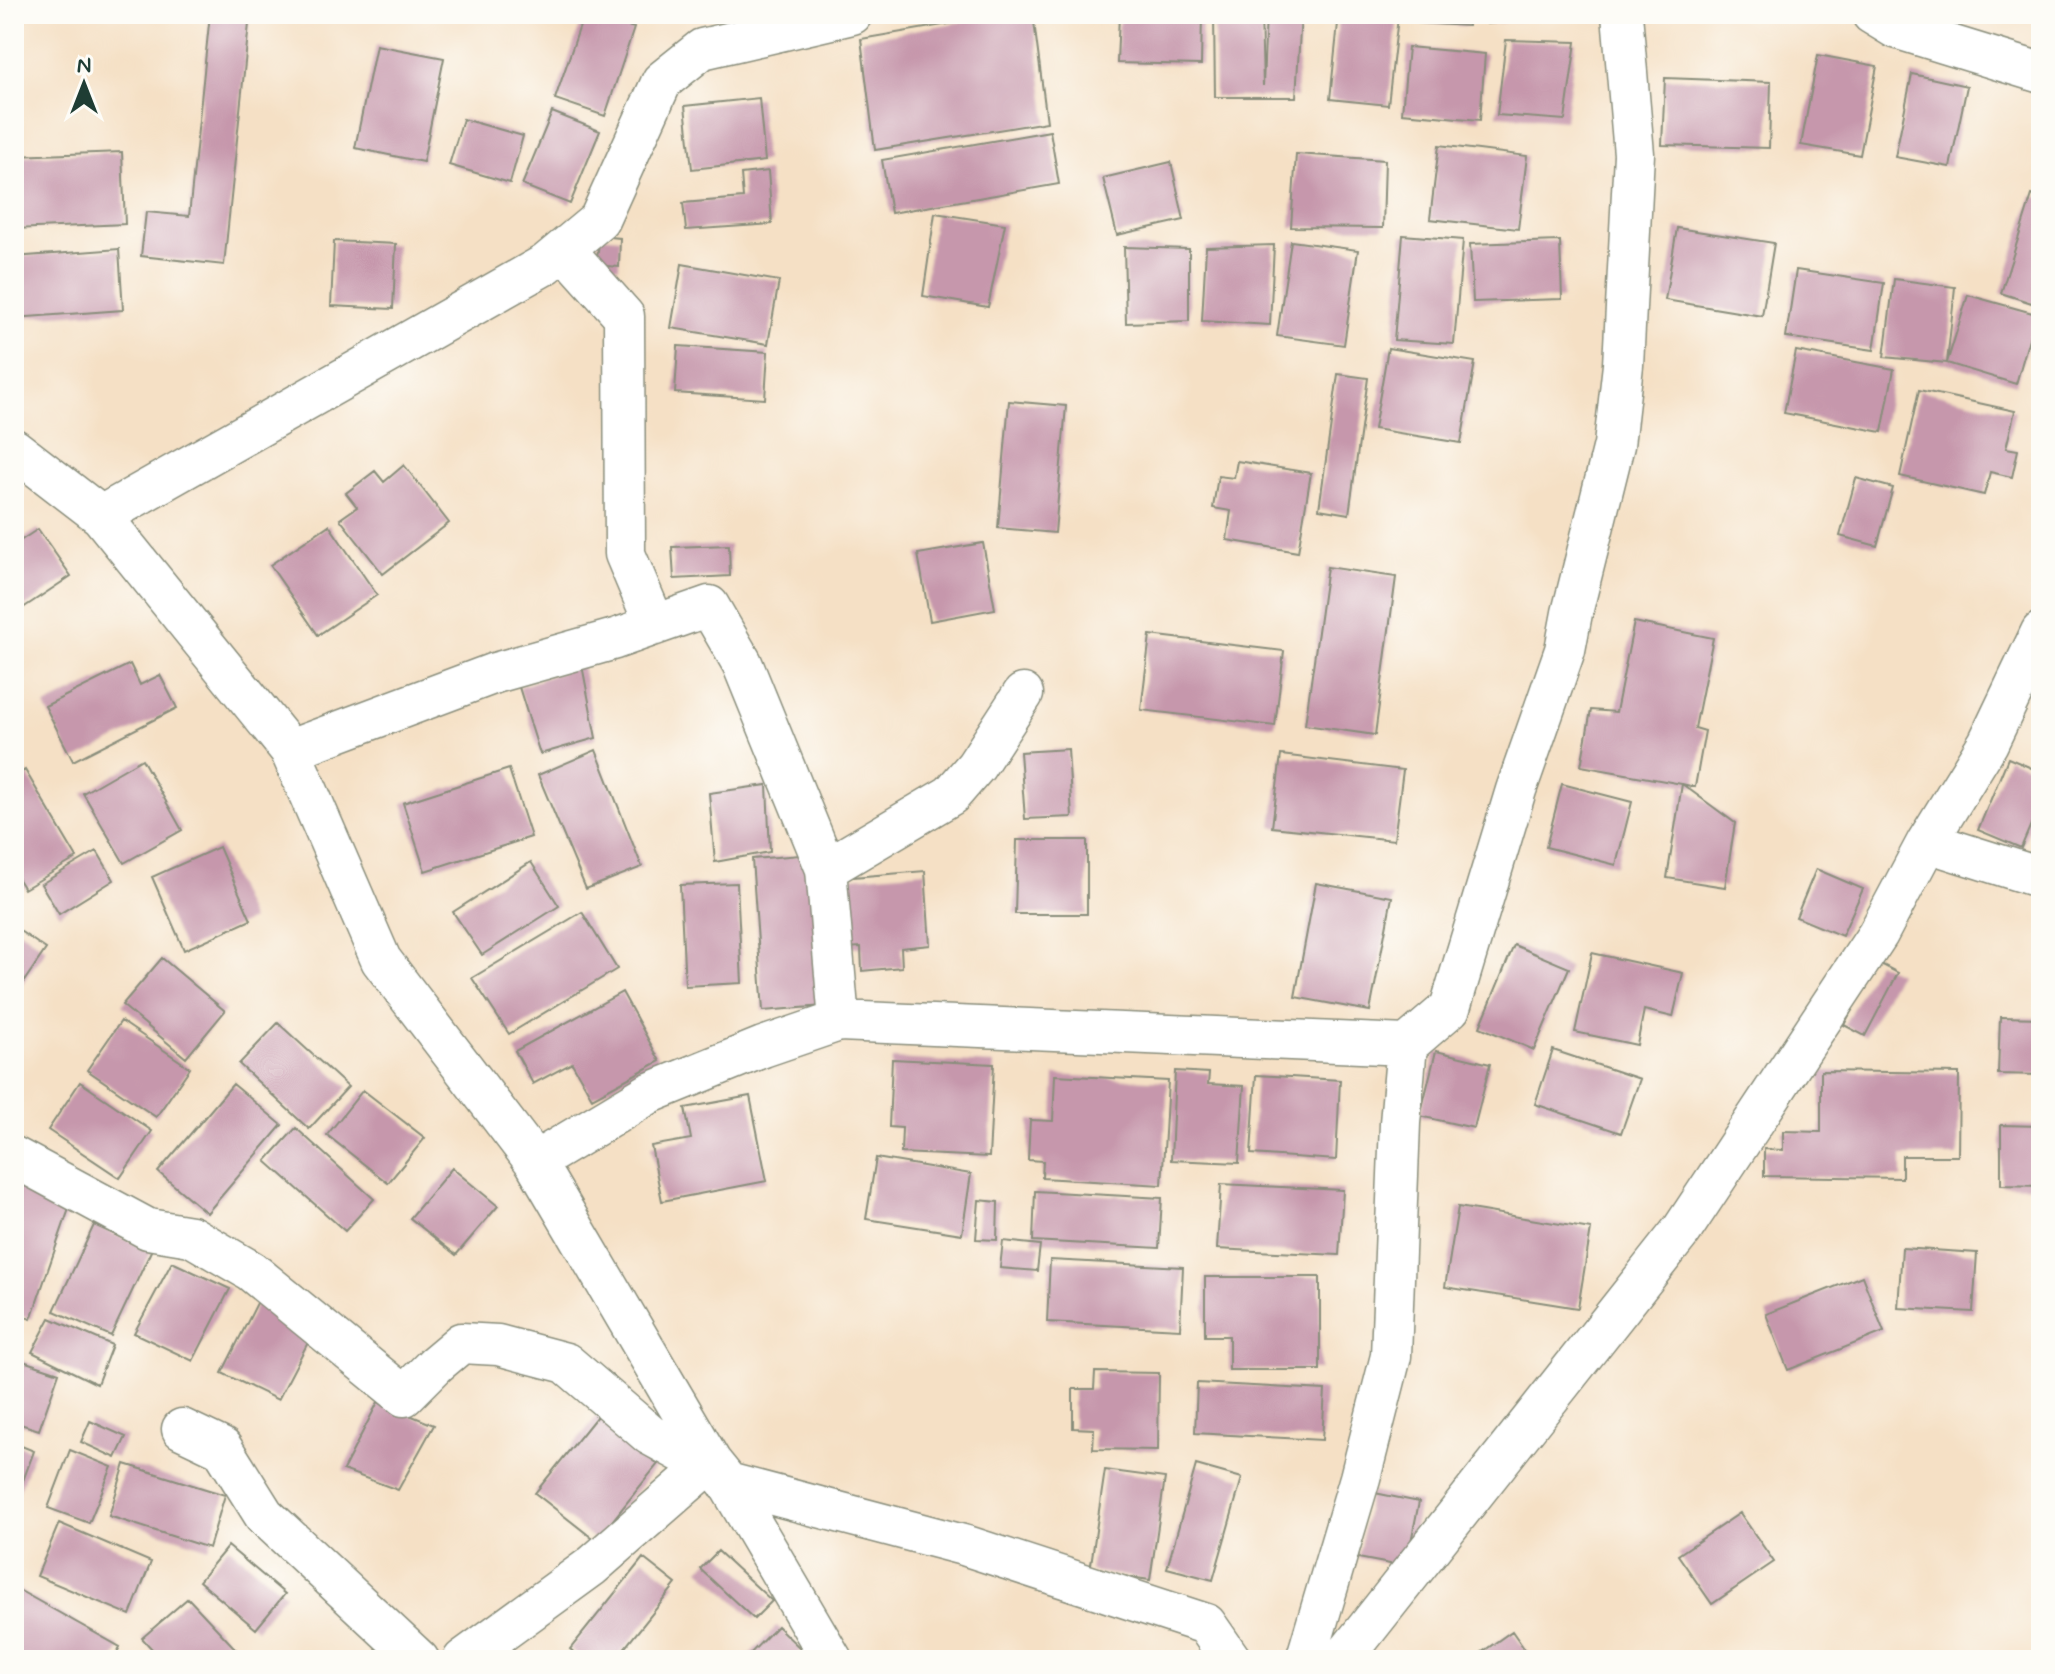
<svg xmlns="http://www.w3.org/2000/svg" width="2055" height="1674" viewBox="0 0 2055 1674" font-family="Mynerve,sans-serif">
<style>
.building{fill:#c697ac}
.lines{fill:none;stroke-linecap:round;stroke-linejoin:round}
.street-casing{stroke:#8a8e7c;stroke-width:43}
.street{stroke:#fff;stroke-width:40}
</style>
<rect width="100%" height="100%" fill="#fdfcf7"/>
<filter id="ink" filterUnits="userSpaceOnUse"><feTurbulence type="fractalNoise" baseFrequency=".0125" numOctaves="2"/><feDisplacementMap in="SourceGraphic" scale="16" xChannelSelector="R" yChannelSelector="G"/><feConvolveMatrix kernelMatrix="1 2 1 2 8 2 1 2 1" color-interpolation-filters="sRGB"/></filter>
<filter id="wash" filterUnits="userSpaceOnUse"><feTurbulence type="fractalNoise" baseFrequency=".006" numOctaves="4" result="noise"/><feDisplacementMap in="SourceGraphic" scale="32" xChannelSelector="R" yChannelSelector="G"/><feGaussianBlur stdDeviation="1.8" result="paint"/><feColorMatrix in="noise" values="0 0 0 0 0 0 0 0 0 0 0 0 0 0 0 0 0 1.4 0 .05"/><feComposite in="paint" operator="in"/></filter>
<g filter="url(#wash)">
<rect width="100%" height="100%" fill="#f5e0c5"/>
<g id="blocks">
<path class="building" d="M210,14H250L224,265L141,256L146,212L189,216Z
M584,14H592L634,28L605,116L555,99Z
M1007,14H1033L1047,122L875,150L861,39Z
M1119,14H1202L1201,65L1117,63Z
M1214,14H1261L1263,86L1266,14H1301L1296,97H1215Z
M1339,14L1398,17L1388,105L1330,99Z
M1417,14H1469L1468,26L1417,23Z
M1486,14H1565V16L1487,24Z
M1506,40L1576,42L1565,120L1497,115Z
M376,45L444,58L423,162L355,148Z
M1408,47L1485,54L1480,120L1402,113Z
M1818,55L1877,66L1860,155L1801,145Z
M1912,74L1967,86L1950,167L1895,157Z
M1665,78L1771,82L1769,148L1662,145Z
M759,98L765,161L692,169L685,106Z
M552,112L600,131L570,204L522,185Z
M463,119L523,136L510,183L449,165Z
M1050,131L1059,184L891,213L882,160Z
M1439,145L1527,156L1518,229L1430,219Z
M122,152L125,224L14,229V156Z
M1296,154L1385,160L1383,228L1291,227Z
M1171,162L1184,220L1117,235L1103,178Z
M768,171L772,224L686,230L683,203L743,198L741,174Z
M2032,195L2041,198V306L2001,293Z
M935,213L1005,224L988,307L923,296Z
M1677,228L1774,243L1762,316L1665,300Z
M1403,235L1463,240L1454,344L1394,340Z
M600,236L620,238L619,267L596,265Z
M334,241L396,244L393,309L331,306Z
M1291,241L1358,250L1344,345L1277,336Z
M1560,241L1562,299L1473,302L1470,244Z
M1274,245L1270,325L1202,321L1206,247Z
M1124,247L1189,249V321L1126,323Z
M119,249L123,310L14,318V257Z
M682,264L779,281L768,344L671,328Z
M1796,270L1884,283L1874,350L1786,337Z
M1894,279L1955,287L1947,363L1968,295L2036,314L2016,384L1947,363L1884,357Z
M678,346L768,352L765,399L675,393Z
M1388,348L1475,362L1461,443L1374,429Z
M1796,351L1894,369L1882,432L1784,413Z
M1338,374L1368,378L1349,514L1319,509Z
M1919,390L2015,411L2006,448L2018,450L2012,477L1990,472L1984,495L1900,476Z
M1009,401L1066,406L1055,533L998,528Z
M1237,461L1311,473L1298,552L1227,540L1231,511L1213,508L1218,476L1234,478Z
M404,465L449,523L383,574L340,519L357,507L346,493L375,471L384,482Z
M1856,478L1893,488L1877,546L1840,536Z
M329,525L377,595L318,635L270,565Z
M38,529L71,576L14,614V545Z
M983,543L995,609L930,621L918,554Z
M729,545L730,576L674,579L672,547Z
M1327,567L1396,577L1375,735L1305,725Z
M1634,622L1713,638L1695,728L1705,731L1695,787L1682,784L1735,823L1725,887L1667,878L1682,784L1581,766L1591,710L1616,712Z
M1150,635L1284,651L1275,726L1141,710Z
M130,664L140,685L160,675L177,708L73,761L45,706Z
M582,665L596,738L540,754L519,687Z
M1068,749L1072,817L1025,819L1020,752Z
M596,750L642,867L586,889L538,775Z
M1281,755L1403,770L1394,840L1272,827Z
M2008,758L2041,772V801L2021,848L1978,830Z
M142,759L182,830L124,863L83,793Z
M509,769L531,837L425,871L403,803Z
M25,770L77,858L24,889L14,873V777Z
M1562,784L1632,802L1616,865L1546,847Z
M767,785L770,852L715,862L709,793Z
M1017,840H1087V914H1015Z
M219,847L251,920L184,950L152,877Z
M97,851L114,880L59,914L41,884Z
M812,854L824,1006L763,1011L752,859Z
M531,862L559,906L482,955L453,912Z
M1816,869L1863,889L1842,936L1796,917Z
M925,871L930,945L901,948L902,967L862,971L861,947L847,948L841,878Z
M737,883L742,983L685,986L680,885Z
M1316,883L1392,897L1370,1011L1295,997Z
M582,912L617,969L509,1034L472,978Z
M14,927L46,949L14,996Z
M1514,945L1569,968L1534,1050L1480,1027Z
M1592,953L1683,973L1673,1017L1644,1010L1637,1045L1575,1032Z
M162,958L225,1011L186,1058L122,1005Z
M1877,962L1898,973L1865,1036L1844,1025Z
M622,992L660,1061L592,1098L572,1063L533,1084L515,1051Z
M2000,1017L2041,1018V1075L1998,1074Z
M121,1021L190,1068L156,1117L87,1070Z
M278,1023L348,1087L309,1129L239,1064Z
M1553,1050L1640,1079L1621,1133L1535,1104Z
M1436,1051L1490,1064L1474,1128L1420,1116Z
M892,1059L994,1064L989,1157L901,1153L902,1128L889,1127Z
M1175,1071L1209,1073L1208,1084L1244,1086L1239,1163L1171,1160Z
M1821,1071L1959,1073L1958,1156H1902V1178L1764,1176V1149L1783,1150V1131L1821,1132Z
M1055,1075L1168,1081L1162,1185L1042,1178L1043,1161L1028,1160L1030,1120L1053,1121Z
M1256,1075L1340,1080L1336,1160L1251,1154Z
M80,1082L152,1131L120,1178L48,1130Z
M233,1084L282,1125L207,1213L158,1172Z
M363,1090L425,1138L388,1183L327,1135Z
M750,1096L767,1181L662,1201L651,1146L691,1139L685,1108Z
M2001,1125L2041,1126V1186L2001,1185Z
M296,1128L374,1199L345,1231L266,1161Z
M876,1158L971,1174L962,1234L866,1219Z
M452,1168L498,1206L456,1255L410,1218Z
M14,1180L72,1200L31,1319L14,1313Z
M1221,1184L1343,1190L1339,1255L1217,1249Z
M1035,1191L1162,1198L1159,1248L1033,1241Z
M979,1200L998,1202L997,1240L976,1239Z
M1458,1207L1591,1229L1578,1308L1445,1287Z
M94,1225L151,1251L111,1336L54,1311Z
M1003,1241L1040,1245L1037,1271L1000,1268Z
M1902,1248L1977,1253L1973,1312L1898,1308Z
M1050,1260L1183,1267L1180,1329L1047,1322Z
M172,1262L230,1289L193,1361L134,1333Z
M1862,1276L1884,1332L1788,1370L1766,1314Z
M1205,1277H1320V1370H1229V1336H1205Z
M258,1301L315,1329L278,1400L222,1373Z
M50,1318L112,1345L97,1384L32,1352Z
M14,1358L59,1373L39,1430L14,1422Z
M1095,1372L1159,1373L1158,1450L1093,1449L1094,1429L1073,1428V1389H1094Z
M1197,1383L1325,1390L1322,1440L1195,1433Z
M378,1402L434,1425L398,1490L343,1470Z
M597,1416L658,1464L596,1541L535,1493Z
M90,1421L126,1437L116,1458L81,1442Z
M14,1443L34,1451L14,1505Z
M70,1450L112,1467L89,1523L48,1508Z
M125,1464L225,1495L209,1548L109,1516Z
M1196,1465L1242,1478L1213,1580L1167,1568Z
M1105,1470L1165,1478L1150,1580L1090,1571Z
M1370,1492L1419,1502L1406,1567L1358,1558Z
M1740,1513L1774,1562L1712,1604L1678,1555Z
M59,1523L151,1562L130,1615L37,1576Z
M228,1546L285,1594L256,1629L199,1581Z
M718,1551L772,1601L754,1619L700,1569Z
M643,1558L676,1584L615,1660H583L570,1649Z
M17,1589L120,1647L113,1660H14V1594Z
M188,1598L246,1660H162L142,1638Z
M777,1626L802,1650L793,1660H744Z
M1512,1631L1532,1660H1471Z"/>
</g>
</g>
<g filter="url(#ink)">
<use href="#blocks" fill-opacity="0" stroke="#8a8e7c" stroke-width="2"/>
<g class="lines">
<defs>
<path id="street" d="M1872,14L1895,28L2041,73
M564,249L624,316L625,554L655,625
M14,449L101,516L290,750L381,960L535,1162L711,1462L728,1483L832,1660
M101,516L546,264L599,220L662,81L702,49L852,14
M290,750L495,673L615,639L709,606L742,663L826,869
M1927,842L2041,878
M839,1021L1407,1045
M14,1157L148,1229L191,1236L251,1271L404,1396L436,1364L461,1343L498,1345L566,1363L650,1435L683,1453L711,1462
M535,1162L650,1093L763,1047L839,1021L826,869L951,795L976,766L1023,694
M182,1429L222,1448L264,1515L419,1660
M728,1483L967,1546L1206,1624L1231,1660
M463,1660L592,1566L711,1462
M1306,1660L1360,1478L1391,1356L1400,1123L1407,1045L1450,1008L1516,790L1565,650L1572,613L1614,445L1623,365L1634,154L1622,14
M1342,1660L1682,1230L1878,934L1927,842L1988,743L2041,632"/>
</defs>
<use href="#street" class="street-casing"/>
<use href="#street" class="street"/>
</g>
</g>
<rect width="2055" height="1674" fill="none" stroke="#fdfcf7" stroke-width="48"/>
<g transform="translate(84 84)" stroke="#fdfcf7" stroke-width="6" paint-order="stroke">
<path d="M0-6L14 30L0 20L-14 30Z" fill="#1f3d34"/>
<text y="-12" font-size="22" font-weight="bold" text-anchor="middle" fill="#1f3d34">N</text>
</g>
</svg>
